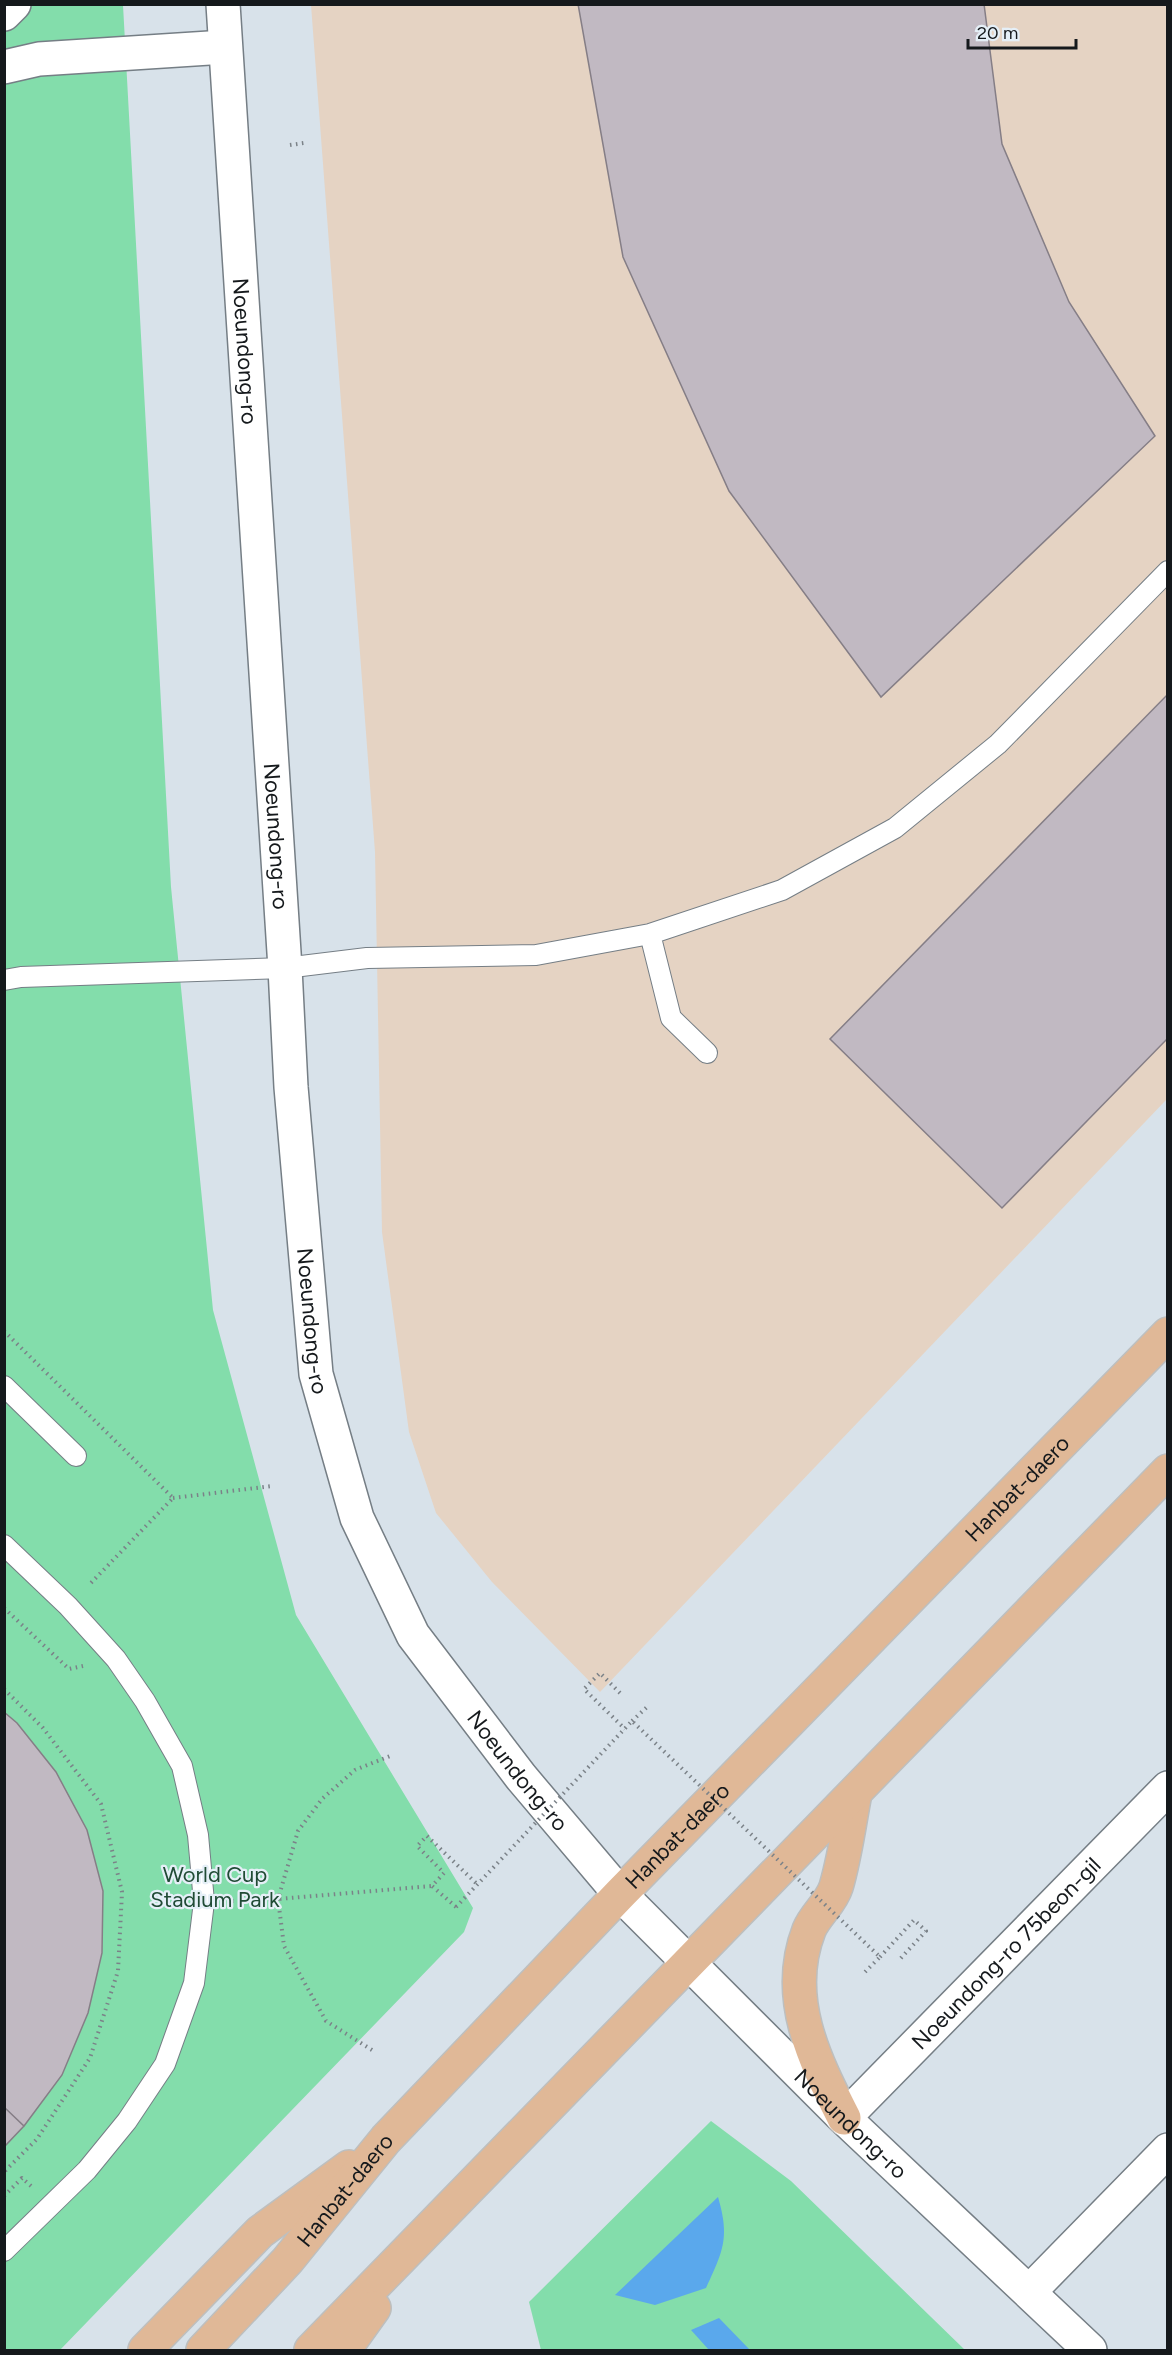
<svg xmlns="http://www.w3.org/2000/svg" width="1172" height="2355" viewBox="0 0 1172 2355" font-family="Figtree,sans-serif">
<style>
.commercial{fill:#e5d3c3}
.green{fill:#83ddab}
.water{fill:#5aa8ec}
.building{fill:#c1b9c2;stroke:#857e86;stroke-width:1.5}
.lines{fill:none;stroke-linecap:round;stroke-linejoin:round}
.lane-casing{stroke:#757e85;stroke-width:22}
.street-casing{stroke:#757e85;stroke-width:36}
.secondary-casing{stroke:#757e85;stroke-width:36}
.primary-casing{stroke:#bdbfbf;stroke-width:36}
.path{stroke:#7b8288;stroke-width:4;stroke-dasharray:1.5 4.5;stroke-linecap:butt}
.lane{stroke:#fff;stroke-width:20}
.street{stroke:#fff;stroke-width:33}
.secondary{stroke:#fff;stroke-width:33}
.primary{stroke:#e0b897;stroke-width:33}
.path-bridge{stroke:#7b8288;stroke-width:4;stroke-dasharray:1.5 4.5;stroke-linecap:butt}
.labels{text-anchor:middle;stroke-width:4.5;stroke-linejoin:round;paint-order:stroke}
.street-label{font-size:22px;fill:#15191c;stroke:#e5eff7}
.park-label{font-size:22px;fill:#204b35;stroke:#e5eff7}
</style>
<rect width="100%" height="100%" fill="#d8e2ea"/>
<path class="commercial" d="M311,5H1167V1099L600,1692L492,1582L436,1513L409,1432L382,1232L375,852Z"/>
<path class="green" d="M5,5H123L171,887L213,1310L296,1615L473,1908L464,1932L60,2350H5Z
M711,2121L791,2181L965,2350H541L529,2302Z"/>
<path class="water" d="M718,2197C730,2238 723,2251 706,2288L655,2305L615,2295Z
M719,2318L750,2350H709L691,2330Z"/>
<path class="building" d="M578,4H984L1002,144L1069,302L1155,436L881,697L729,491L623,257Z
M1168,694V1038L1002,1208L830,1039Z
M4,1712L17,1723L56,1772L87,1830L103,1891L102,1953L88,2013L62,2075L24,2126L4,2147Z
M4,1712L17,1723L56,1772L87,1830L103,1891L102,1953L88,2013L62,2075L24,2126L4,2107Z"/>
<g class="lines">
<defs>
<path id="lane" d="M650,934L671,1018L707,1053
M4,980L21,977L285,968L367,958L536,955L650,934L782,890L895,828L998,744L1168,571
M4,1386L76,1456
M4,1545L68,1606L116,1659L145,1701L182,1766L198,1835L204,1902L194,1983L165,2064L127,2121L87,2170L4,2251"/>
<g id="street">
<path id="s1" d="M223,4L285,968L291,1087L316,1374L357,1518L413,1635L521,1777L620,1894L844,2118L1090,2350"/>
<path id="s2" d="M844,2118L1168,1788"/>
<path d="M1029,2292L1168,2150"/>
</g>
<path id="secondary" d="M4,14L14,4
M4,67L39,59L225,47"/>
<g id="primary">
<path d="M844,2118C814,2059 783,1997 809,1930C815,1915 831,1903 836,1887C845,1857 849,1824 855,1793"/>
<path d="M145,2350L260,2232L349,2167"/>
<path id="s3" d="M203,2350L287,2261L386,2139L620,1894L1168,1334"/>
<path d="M311,2350L1168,1471"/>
<path d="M344,2350L374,2308"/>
</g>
</defs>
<use href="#lane" class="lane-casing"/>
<use href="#street" class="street-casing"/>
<use href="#secondary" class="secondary-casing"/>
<use href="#primary" class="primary-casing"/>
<path class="path" d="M290,145L304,143
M4,1331L173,1498L88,1586
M173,1498L272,1486
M4,1608L69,1669L83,1666
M4,1689L43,1728L101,1804L122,1892L118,1971L90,2058L37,2139L4,2172
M620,1693L600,1673L584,1689L625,1729
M632,1721L647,1707
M232,1901L278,1899L432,1886
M456,1907L432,1886L444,1873L417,1846L427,1836L478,1885
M880,1957L914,1920L926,1931L900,1959
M372,2050L326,2021L284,1946L278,1899L298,1831L322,1799L355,1770L390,1756
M4,2196L22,2178L31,2186"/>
<use href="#lane" class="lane"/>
<use href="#street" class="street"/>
<use href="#secondary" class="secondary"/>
<use href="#primary" class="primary"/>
<path class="path-bridge" d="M456,1907L632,1721L880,1957L865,1972"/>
</g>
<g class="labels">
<g class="street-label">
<text dy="8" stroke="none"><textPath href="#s1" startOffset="348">Noeundong-ro</textPath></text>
<text dy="8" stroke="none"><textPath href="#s1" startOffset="834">Noeundong-ro</textPath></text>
<text dy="8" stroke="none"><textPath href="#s1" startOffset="1320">Noeundong-ro</textPath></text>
<text dy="8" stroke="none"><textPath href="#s3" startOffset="1186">Hanbat-daero</textPath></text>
<text dy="8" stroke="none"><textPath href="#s1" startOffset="1824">Noeundong-ro</textPath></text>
<text dy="8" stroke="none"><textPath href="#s3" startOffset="700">Hanbat-daero</textPath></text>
<text dy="8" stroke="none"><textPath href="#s2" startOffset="231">Noeundong-ro 75beon-gil</textPath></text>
<text dy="8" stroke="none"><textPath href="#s1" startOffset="2310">Noeundong-ro</textPath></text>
<text dy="8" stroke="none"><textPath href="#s3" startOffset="214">Hanbat-daero</textPath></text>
</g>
<g class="park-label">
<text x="215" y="1882">World Cup<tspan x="215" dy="25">Stadium Park</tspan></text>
</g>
</g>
<rect width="1172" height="2355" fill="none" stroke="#15191c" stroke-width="12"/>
<path d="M968 39v9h108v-9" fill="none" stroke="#15191c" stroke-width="3"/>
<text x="977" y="39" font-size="18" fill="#15191c" stroke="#e5eff7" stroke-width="4.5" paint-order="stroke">20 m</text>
</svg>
